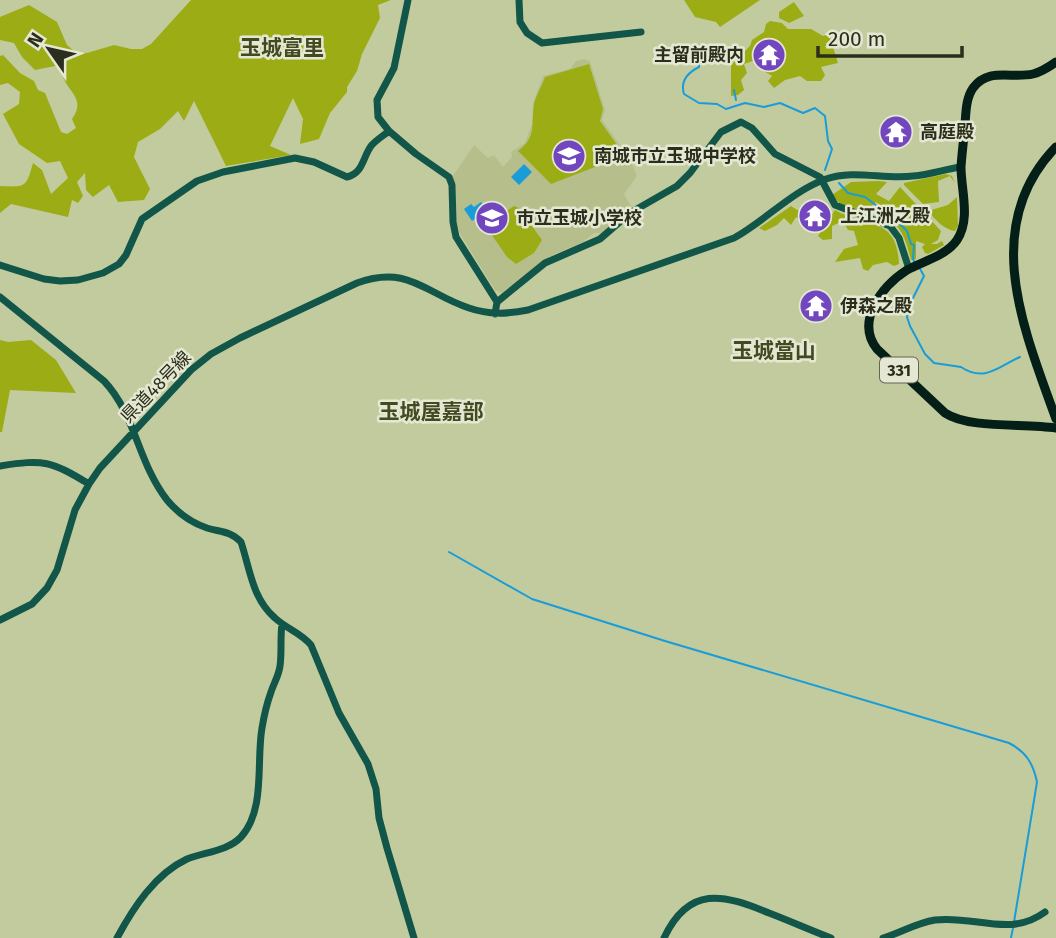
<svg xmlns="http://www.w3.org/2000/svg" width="1056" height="938" viewBox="0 0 1056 938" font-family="'Fira Sans','Noto Sans JP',sans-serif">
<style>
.built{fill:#b6bf8b}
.green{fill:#9cac14}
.water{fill:#199cd8}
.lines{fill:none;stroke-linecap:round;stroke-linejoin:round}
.stream{stroke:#199cd8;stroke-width:2}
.secondary{stroke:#115648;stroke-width:7}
.highway{stroke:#041e18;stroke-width:9}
.labels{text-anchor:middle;stroke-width:5;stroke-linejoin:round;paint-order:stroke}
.shield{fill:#e4e8d2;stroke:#626653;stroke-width:2}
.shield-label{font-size:16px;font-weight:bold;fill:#2b2e1c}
.poi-label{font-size:18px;font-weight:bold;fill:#2b2e1c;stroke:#e4e8d2;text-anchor:start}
.street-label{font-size:18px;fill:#2b2e1c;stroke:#e4e8d2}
.quarter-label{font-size:21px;font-weight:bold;fill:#434921;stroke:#e4e8d2}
</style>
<rect width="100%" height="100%" fill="#c2cb9e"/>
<path class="built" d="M584,59L590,61L605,110L602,120L631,161L637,176L624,194L632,208L602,233H594L583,242L550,256L502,293L495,290L459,232L456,222V185L452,177L474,145L488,158L494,155L503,167L512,157L511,152L525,143L532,124L533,103L543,76L570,69L576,61Z"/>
<path class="green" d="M191,0H391L378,5L380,18L362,54L357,71L347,87V92L330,113L319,139L300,144L303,119L293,98L270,146L291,155L226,166L194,101L184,121L178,111L160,129L138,142L134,157L150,189L144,200L118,202L109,185L93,197L86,190L85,173L77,182L83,196L78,203L72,200L68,217L11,204L0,213V186C26,187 26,188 33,163L42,170L51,194L68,178L60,161L47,163L19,144L3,114L19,104L20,92L8,83L0,85V56L3,55L20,73L34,81L38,90L45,93L61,132L67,134L76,128L72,119C86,99 69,93 63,77C61,73 61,69 60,65L35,70L22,57L14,43L0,40V17L29,5L57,22L67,45L75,52L87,53L114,45L131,49H142L151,44Z
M684,0H760L720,27L716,22L695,17Z
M794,2L804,16L789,23L779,18V12Z
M770,21L782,23L788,29H811L823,36L829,34L838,63L821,67L825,75L821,81H807L800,76L785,80L774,88L768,81L772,76L756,66L753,61L744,64L747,73L741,80L744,90L738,95L731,96V65L750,46L752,40L764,32L766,24Z
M589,64L603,109L600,121L620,149L595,167L551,184L518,151C537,137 531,124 534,104C536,95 542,86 545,77Z
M946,174L952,176L955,183L950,176L938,181L939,202L923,204L904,185V183Z
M878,181L887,182L876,194L889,201L900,187L941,231L938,240L931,244H937L942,241L944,245L928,254L925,253L922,247L925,244L916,241V259L911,260C907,245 904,231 891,220L892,214L876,202L865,213L840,204L832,195L851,182Z
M957,197L958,226L955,231C943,229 936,220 928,211L948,205Z
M514,206L519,208L542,240L534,253L516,264L507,257L487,228V224Z
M791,206L805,215L809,209L823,219L816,230L796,217L791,225L784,218L777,225L765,231L759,228Z
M835,210C867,228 897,216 899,264L894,266L887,262L873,265L868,271L863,269L860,258L835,262L844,249L858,245L854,231L848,230L843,221L832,226V239L823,240L818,236Z
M0,340L8,342L31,340L56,360L76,393L10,390L2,432H0Z"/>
<path class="water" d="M524,164L532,172L519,185L511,177Z
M481,202L487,210L472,221L464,209L471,204L474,207Z"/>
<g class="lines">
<path class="stream" d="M699,63V67C687,73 680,81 684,94L699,103L717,104L726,109L745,103L764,107L780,103L803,113L815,108L825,116L828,141L832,149L825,170
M734,90L736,100
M839,183L848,193L865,197L897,221L907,231L911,244L914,245L913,259L915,263
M919,267L924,276L909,306L907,317L910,326L925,354L934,363L961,367C985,383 999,366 1020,357
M449,552L532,599L665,641L1009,743C1026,752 1033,763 1037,782L1014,922
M1011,938L1013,928"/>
<path class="secondary" d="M408,0L394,68L377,100L378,117L389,131L416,154L449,177L452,185L453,222L456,237L497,302
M519,0L520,22L527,33L542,43L641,32
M0,265L44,279L60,281L78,280L103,273L119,264L126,255L142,219L197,181L223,172L295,158L314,162L347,177C363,173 362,159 371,146C376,140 383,136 389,131
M0,297L104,381C136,415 137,461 167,500C177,512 192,523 207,528C220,532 231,531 241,542C250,569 252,598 275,618C287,629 301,633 311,645L339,713L368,764L376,789L379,818L387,848L414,938
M495,314L497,302L545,263L600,239L630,213L677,186L690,173L721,132L741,122L752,128L775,154L820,177L835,205L890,226L899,238L909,269
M0,466C44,459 51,461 89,484
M0,620L32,604L47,588L57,570L75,510L89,484L100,468L191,370L211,354L240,338L357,283C408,264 426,294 469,308C489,315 507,314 528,310L734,238C765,221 792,191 826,179C854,169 885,180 913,176C930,175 945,169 961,167
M117,938C133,908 155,874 187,859C204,852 228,851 241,837C266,809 256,762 262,728C264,716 267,703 271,692C274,683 279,675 280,666C282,652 280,638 282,624
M664,938C689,885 723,894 769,913C790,921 810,930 831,938
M883,938C900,933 916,923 935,920C975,915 1010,938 1045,912"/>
<path class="highway" d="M1056,62C1049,67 1041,72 1033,74C1011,79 989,67 973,88C966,98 966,112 965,124C964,138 962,152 961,167C961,190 971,219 957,240C946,256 923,261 907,270C882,286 855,321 877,349L945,413C969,429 1024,423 1056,428
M1056,147C979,226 1024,330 1056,419"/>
</g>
<defs>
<symbol id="temple-disc" viewBox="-11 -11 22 22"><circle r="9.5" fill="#7246be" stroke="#e4e8d2"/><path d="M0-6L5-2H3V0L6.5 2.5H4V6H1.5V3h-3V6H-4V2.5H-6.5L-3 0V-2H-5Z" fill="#fff"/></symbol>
<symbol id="school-disc" viewBox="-11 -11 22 22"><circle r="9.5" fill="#7246be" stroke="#e4e8d2"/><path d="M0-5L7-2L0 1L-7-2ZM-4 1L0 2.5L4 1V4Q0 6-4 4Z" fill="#fff"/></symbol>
</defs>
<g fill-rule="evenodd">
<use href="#temple-disc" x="750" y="36" width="38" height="38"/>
<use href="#temple-disc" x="877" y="113" width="38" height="38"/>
<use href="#school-disc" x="550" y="137" width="38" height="38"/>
<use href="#temple-disc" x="796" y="197" width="38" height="38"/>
<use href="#school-disc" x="473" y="199" width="38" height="38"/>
<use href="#temple-disc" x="797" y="287" width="38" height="38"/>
</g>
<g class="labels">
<rect class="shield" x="880" y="357.5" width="38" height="25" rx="5"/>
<g class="shield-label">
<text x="899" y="376">331</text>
</g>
<g class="poi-label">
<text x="744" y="61" text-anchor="end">主留前殿内</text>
<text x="920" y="138">高庭殿</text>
<text x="594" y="162">南城市立玉城中学校</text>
<text x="840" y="222">上江洲之殿</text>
<text x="516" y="224">市立玉城小学校</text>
<text x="840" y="312">伊森之殿</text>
</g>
<g class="street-label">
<text transform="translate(156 387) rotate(-46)" y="6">県道48号線</text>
</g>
<g class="quarter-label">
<text x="282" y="55">玉城富里</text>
<text x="774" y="358">玉城當山</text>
<text x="431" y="419">玉城屋嘉部</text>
</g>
</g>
<g transform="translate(49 49) rotate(304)" stroke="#e4e8d2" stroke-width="5" paint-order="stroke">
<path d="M0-5L12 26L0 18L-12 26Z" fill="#2b2e1c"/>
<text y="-10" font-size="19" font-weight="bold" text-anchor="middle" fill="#2b2e1c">N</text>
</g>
<path d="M818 46v10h144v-10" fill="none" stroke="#2b2e1c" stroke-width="3.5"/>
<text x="828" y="46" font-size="21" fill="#2b2e1c" stroke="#e4e8d2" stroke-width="5" paint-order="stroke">200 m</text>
</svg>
